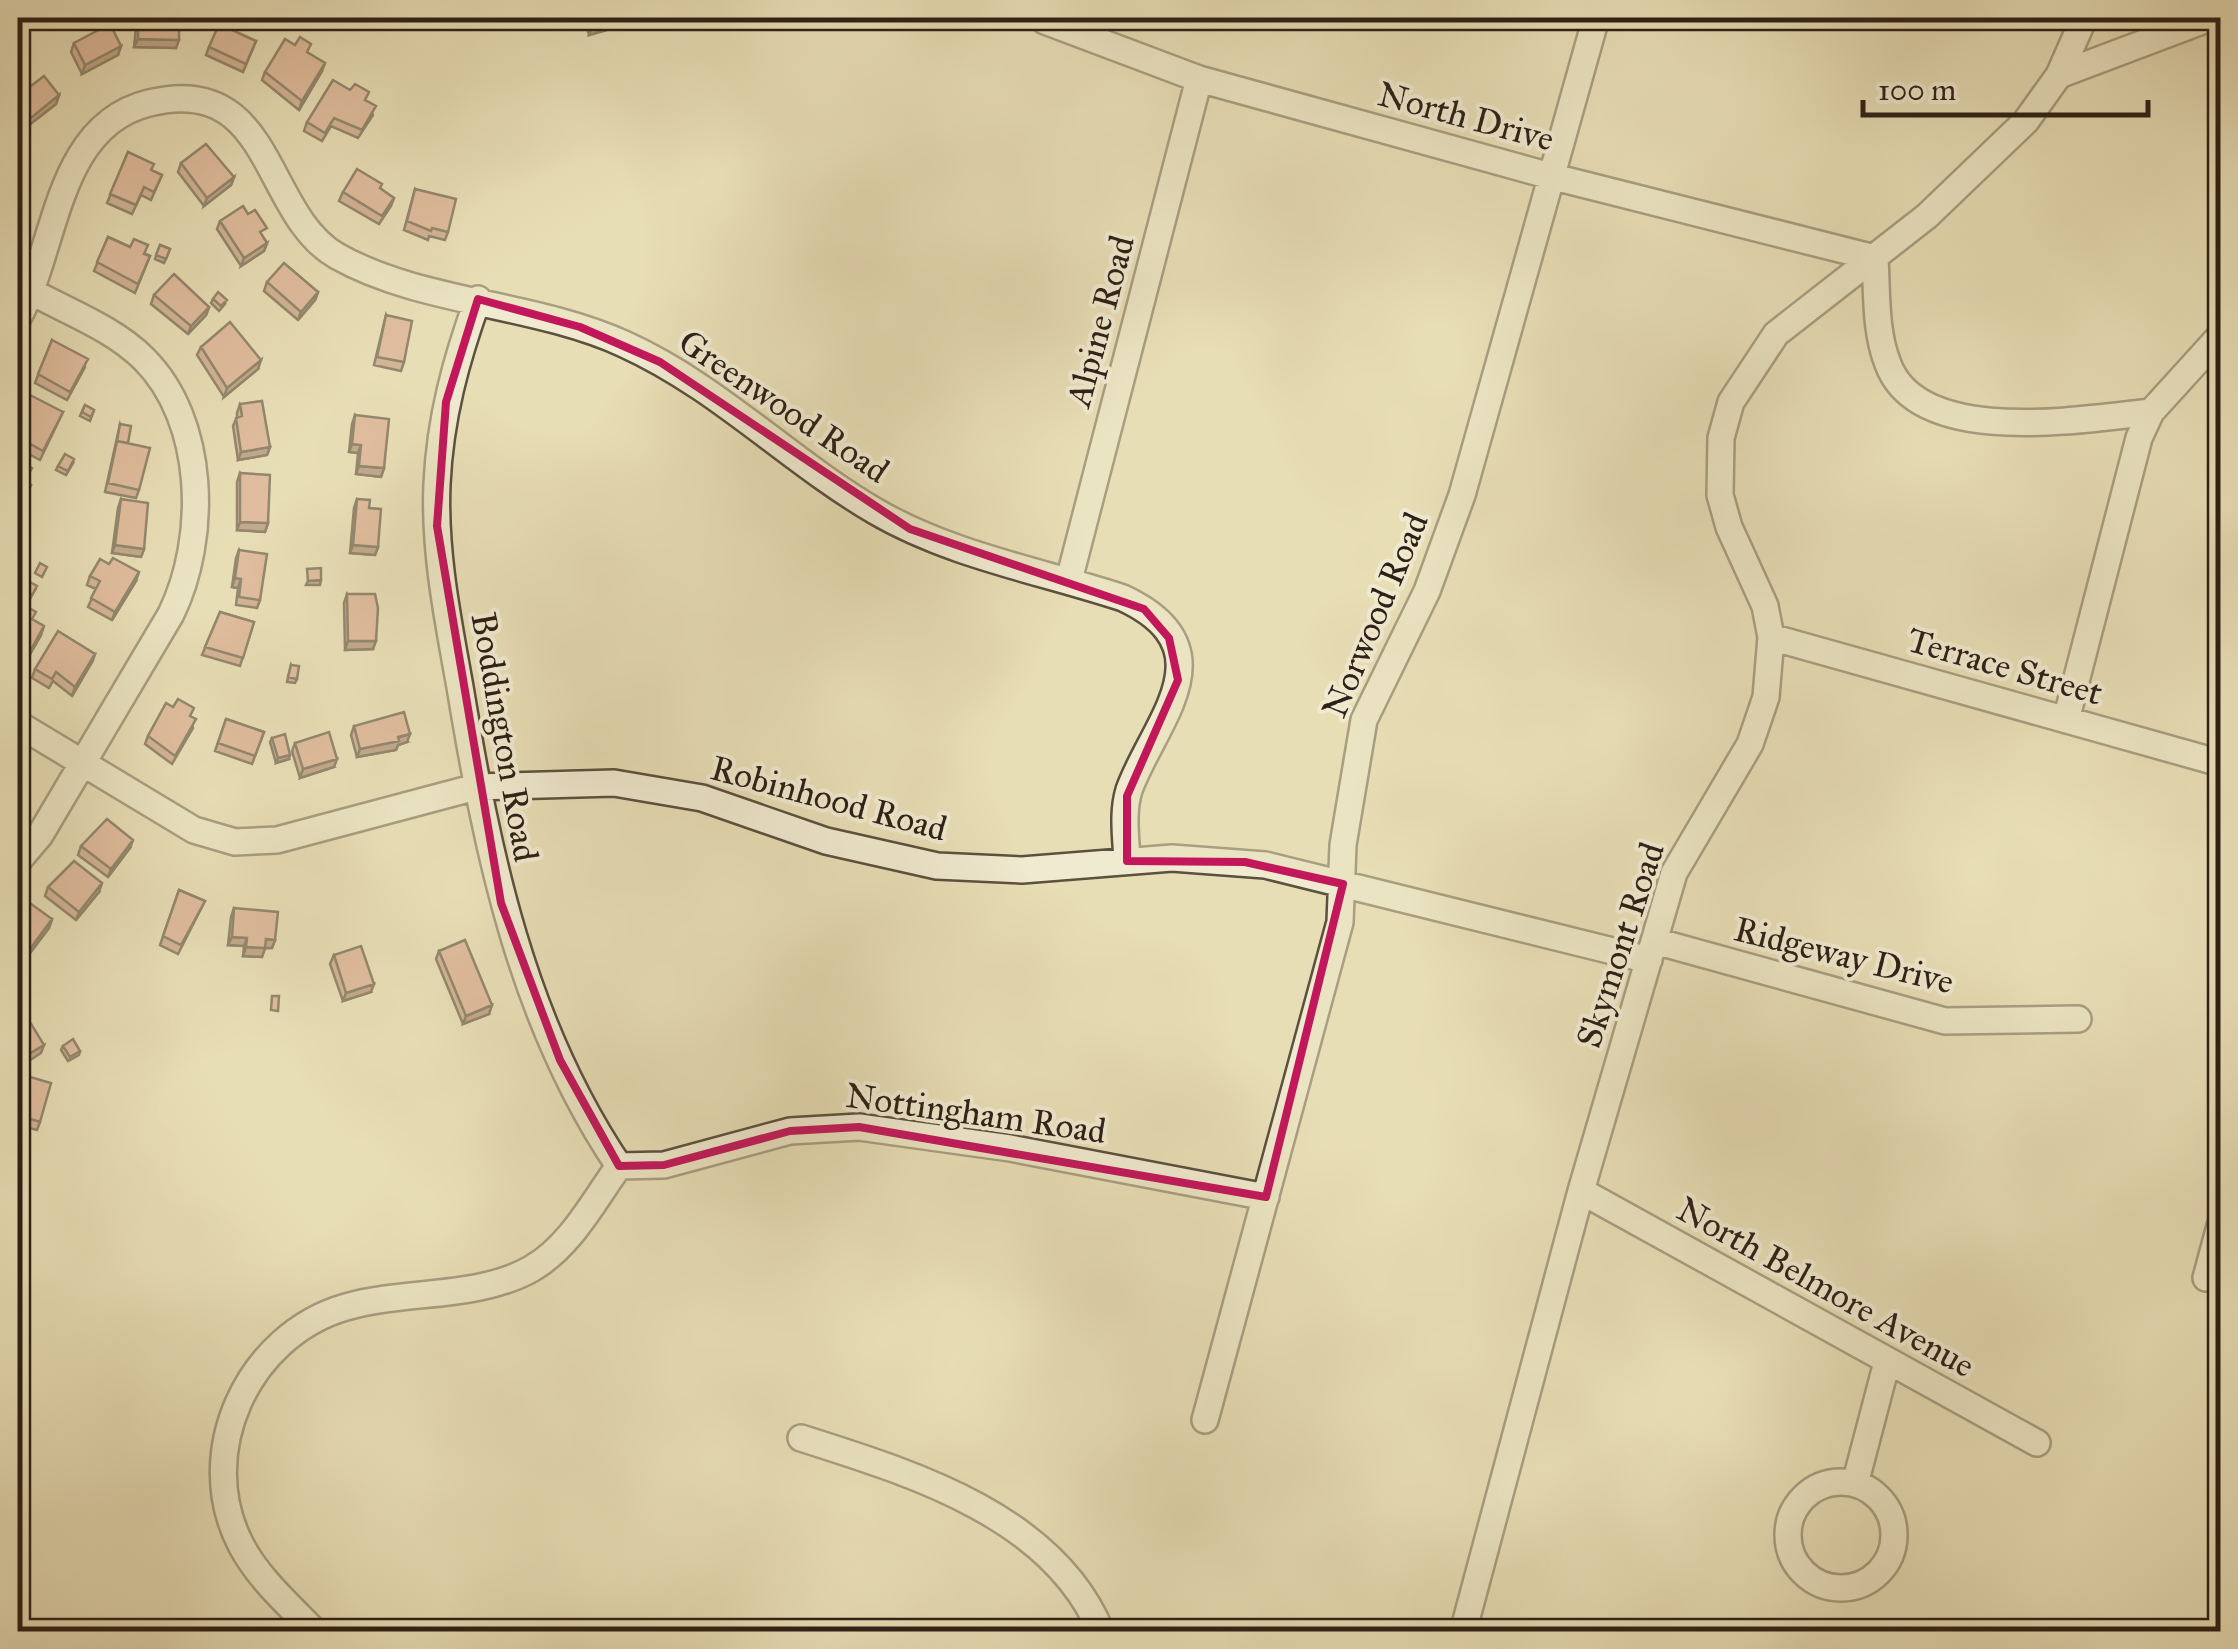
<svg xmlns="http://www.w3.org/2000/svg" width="2238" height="1649" viewBox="0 0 2238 1649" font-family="'IM FELL Great Primer',serif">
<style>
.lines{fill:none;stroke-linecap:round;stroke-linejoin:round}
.minor-casing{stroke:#5c503e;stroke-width:30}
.minor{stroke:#f0ead0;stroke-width:25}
.wall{fill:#ba816f;stroke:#2d2016;stroke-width:2.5}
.shaded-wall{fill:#97695a;stroke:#2d2016;stroke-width:2.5}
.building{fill:#d89681;stroke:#2d2016;stroke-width:2.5}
.marked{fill:none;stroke:#c2185b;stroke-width:8;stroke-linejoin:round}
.labels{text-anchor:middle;stroke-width:8;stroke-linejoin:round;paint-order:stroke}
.street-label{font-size:35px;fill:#2d2016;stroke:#f0ead0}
</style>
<rect width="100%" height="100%" fill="#e8deb6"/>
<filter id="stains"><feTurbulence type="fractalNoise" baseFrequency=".002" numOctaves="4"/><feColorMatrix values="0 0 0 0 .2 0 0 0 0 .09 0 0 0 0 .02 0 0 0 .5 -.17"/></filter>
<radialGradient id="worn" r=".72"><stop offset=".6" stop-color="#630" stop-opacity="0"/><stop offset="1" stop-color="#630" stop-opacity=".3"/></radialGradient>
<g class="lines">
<defs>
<path id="minor" d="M1045,21L1199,79L1554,177L1875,258C1877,292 1875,332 1888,364C1919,448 2084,419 2151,412
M2059,75L2210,18
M478,299C456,360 440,418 437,484C434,552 448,620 460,687C488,856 522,1022 619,1166
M18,318C57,248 55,126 149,103C274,72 262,213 337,256C420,303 534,303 624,344C717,386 788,460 875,511C950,555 1041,571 1123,598C1232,649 1153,723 1129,790C1122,813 1126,837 1127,861
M1069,580L1199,79
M1771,637L2220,763
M2066,720L2139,438L2151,412L2220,336
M18,724L194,830L235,842L277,840L476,787L614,783L702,798L826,841L937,866L1022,870L1172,858L1265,865L1649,960
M18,861L40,835L171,614C208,538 206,421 144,359C114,329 69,312 32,292
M1655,941L1945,1021L2078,1019
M619,1166L664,1165L790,1131L859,1127L1010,1148L1266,1197
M1581,1191L2037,1443
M2206,1278L2220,1226
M1205,1420L1340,922L1343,845L1364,720L1427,591L1462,495L1596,18
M801,1438C911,1473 1054,1516 1101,1632
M1788 1535a53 53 0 1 1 106 0a53 53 0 1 1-106 0Z
M1855,1484L1887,1362
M315,1632C289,1605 258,1578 241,1545C193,1453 248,1335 346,1307C404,1290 478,1299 531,1269C570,1247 593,1202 619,1166
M1463,1632L1581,1191L1674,873L1750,744L1766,697L1771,637L1765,606L1729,527L1720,495L1721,438L1731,402L1776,334L1927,216L2026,121L2059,75L2084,18"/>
</defs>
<use href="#minor" class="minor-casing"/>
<use href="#minor" class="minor"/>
</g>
<path class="wall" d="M137,18H179L176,48L134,47Z
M584,18H648L589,35Z
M256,41L243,72L206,55L209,47Z
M74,43L121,46L118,55L82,74L71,52Z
M308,53L322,71L299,110L262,80L265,72Z
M350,90L366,101L373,115L358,138L331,126L322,141L304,131L307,122Z
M59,95L56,104L24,129L18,121V96Z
M128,152L151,170L162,175L151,200L141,195L132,214L107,203Z
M181,163L234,177L231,185L204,206L178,172Z
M380,189L394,198L391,206L379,224L339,201L343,192Z
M415,189L448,232L445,240L429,236L428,240L404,230Z
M248,214L267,243L264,251L241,266L217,229L220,221Z
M108,237L150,256L135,293L94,271Z
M160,245L170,249L164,263L155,259Z
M267,282L318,292L315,300L298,320L264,291Z
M154,295L209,307L206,315L188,334L151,304Z
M213,299L225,304L219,311L211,303Z
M386,315L404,362L401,371L374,365Z
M52,340L85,367L67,400L35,383Z
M201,347L258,369L224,397L197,355Z
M240,404L270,447L267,455L238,460L233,426L237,417V413Z
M85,405L94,410L90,421L80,416Z
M63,412L40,460L18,448V413Z
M355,415L384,468L381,477L356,474L358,453L349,452L352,424Z
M120,424L128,443L139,490L136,498L105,492Z
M18,460L29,476L26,482L31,485L20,508L18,507Z
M73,463L66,475L56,470L58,466Z
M240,473L268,523L265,532L237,530V482Z
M121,499L144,549L141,557L112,553L118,508Z
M357,499L369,508L378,547L375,555L350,553L354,508Z
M239,550L260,600L257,608L236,605L238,588L232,587L236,558Z
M90,576L136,581L112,620L88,607L96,589L87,585Z
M23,589L35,590L30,599L22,594Z
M347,594L373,649L345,650L344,603Z
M18,610L33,620L41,635L21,670L18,669Z
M220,612L254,622L240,666L202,655Z
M95,654L92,662L72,696L53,681L49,688L32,678L35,669Z
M291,665L297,679L295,683L287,682Z
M191,717L193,728L172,764L145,744L148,736Z
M226,719L264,732L252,764L215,751Z
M354,726L407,742L398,745L396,750L357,757L351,735Z
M272,738L289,759L276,763L270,742Z
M295,743L334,767L300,778L292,751Z
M81,846L130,848L108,877L78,855Z
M48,887L99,892L76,920L45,896Z
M179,890L205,901L178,954L160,945Z
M234,908L275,940L272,948H265L262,957L243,956L244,946L228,945L231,917Z
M18,913L52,919L49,928L24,961L18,957Z
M439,951L489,1014L463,1024L436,959Z
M334,955L371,992L343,1001L330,964Z
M63,1046L80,1051L79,1055L68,1061L61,1050Z
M20,1074L40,1122L37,1130L18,1125V1080Z"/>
<path class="shaded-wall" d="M624,18H648L589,35L592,27Z
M138,39L179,40L176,48L134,47Z
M121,46L118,55L82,74L85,65Z
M325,63L322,71L299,110L302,101Z
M59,95L56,104L24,129L27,121Z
M234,177L231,185L204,206L207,198Z
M267,243L264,251L241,266L244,258Z
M318,292L315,300L298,320L301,312Z
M209,307L206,315L188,334L191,326Z
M261,360L258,369L224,397L227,388Z
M352,444L361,445L358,453L349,452Z
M270,447L267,455L238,460L241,452Z
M359,466L384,468L381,477L356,474Z
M240,522L268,523L265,532L237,530Z
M115,545L144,549L141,557L112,553Z
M353,545L378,547L375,555L350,553Z
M139,572L136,581L112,620L115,612Z
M235,578L241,579L238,588L232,587Z
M321,580L320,585H306L308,581Z
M44,626L41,635L21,670L24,662Z
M348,641H376L373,649L345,650Z
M95,654L92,662L72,696L75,687Z
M410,734L407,742L398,745L396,750L357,757L360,749Z
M290,755L289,759L276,763L278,758Z
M337,759L334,767L300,778L303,769Z
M133,840L130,848L108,877L111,869Z
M102,883L99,892L76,920L79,912Z
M52,919L49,928L24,961L27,953Z
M232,937L247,938L244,946L228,945Z
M266,939L275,940L272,948H262Z
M246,947L265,948L262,957L243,956Z
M374,984L371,992L343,1001L346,993Z
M492,1005L489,1014L463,1024L466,1016Z
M44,1045L41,1053L18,1068L20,1059Z"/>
<path class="building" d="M138,18H179V40L138,39Z
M589,18H624L592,27Z
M110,24L121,46L85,65L74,43Z
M219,24L256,41L246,64L209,47Z
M300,37L311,44L307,52L325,63L302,101L265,72L285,39L295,45Z
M44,76L59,95L27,121L18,109V96Z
M333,80L350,90L355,84L369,92L365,100L376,106L362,130L334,118L325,133L307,122Z
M206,144L234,177L207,198L181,163Z
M128,152L154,164L151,170L162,175L154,192L144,187L136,205L110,194Z
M357,169L382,184L380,188L394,198L382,216L343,192Z
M415,189L456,199L448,232L432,228L431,231L407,221Z
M243,206L248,214L255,210L267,228L260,232L267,243L244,258L220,221Z
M108,237L130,247L134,239L148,245L144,254L150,256L138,284L97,262Z
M160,245L170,249L166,259L156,255Z
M284,263L318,292L301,312L267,282Z
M174,274L209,307L191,326L154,295Z
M218,292L227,300L221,306L213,299Z
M386,315L412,321L404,362L377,357Z
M230,322L261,360L227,388L201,347Z
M52,340L88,359L70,392L38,374Z
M30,395L63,412L43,451L18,437V413Z
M262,401L270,447L241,452L236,418L242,416L240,404Z
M85,405L94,410L91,417L82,412Z
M355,415L389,419L384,468L359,466L361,445L352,444Z
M120,424L131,426L128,443L117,441Z
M117,441L150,448L139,490L108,483Z
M65,454L74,459L68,471L58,466Z
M18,460L32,468L25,481L31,485L23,500L18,497Z
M240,473L270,475L268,523L240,522Z
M121,499L148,503L144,549L115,545Z
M357,499L370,500L369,508L381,509L378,547L353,545Z
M239,550L267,554L260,600L239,597L241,579L235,578Z
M113,558L139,572L115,612L91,598L100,581L90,576L100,559L109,564Z
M40,563L47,567L42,577L35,573Z
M321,568V580L308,581L307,569Z
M28,581L37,586L32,595L23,589Z
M347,594H375L378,608L376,641H348Z
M22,604L36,612L32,619L44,626L24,662L18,659V610Z
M220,612L254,622L243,658L205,647Z
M58,631L95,654L75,687L56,672L52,679L35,669Z
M291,665L299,666L297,679L288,677Z
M178,699L194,708L190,716L196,719L175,756L148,736L166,703L173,707Z
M404,712L410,734L398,737L399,741L360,749L354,726Z
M226,719L264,732L255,756L218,743Z
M329,732L337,759L303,769L295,743Z
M285,734L290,755L278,758L272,738Z
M107,819L133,840L111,869L81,846Z
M74,861L102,883L79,912L48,887Z
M179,890L205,901L181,945L163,936Z
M27,901L52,919L27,953L18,946V913Z
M234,908L278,912L275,940L266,939L265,948L246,947L247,938L232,937Z
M465,940L492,1005L466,1016L439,951Z
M361,946L374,984L346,993L334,955Z
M272,996H279L278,1011L271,1010Z
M22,1009L44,1045L20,1059L18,1053V1012Z
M73,1039L80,1051L70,1057L63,1046Z
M20,1074L51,1083L40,1122L18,1115V1084Z"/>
<path d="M0 0H2238V1649H0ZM478,299L580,327L660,362L910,529L1144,609L1169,638L1178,680L1127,796V861L1245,862L1343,884L1266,1197L859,1127L790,1131L664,1165L619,1166L560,1060L501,903L437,526L446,402Z" fill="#e8deb6" fill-opacity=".55" fill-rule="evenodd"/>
<path class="marked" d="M478,299L580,327L660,362L910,529L1144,609L1169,638L1178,680L1127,796V861L1245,862L1343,884L1266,1197L859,1127L790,1131L664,1165L619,1166L560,1060L501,903L437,526L446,402Z"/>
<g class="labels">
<g class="street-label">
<text transform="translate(1466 116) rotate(15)" y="12">North Drive</text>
<text transform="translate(1100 321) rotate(-75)" y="12">Alpine Road</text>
<text transform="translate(784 406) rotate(34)" y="12">Greenwood Road</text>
<text transform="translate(1375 615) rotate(-67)" y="12">Norwood Road</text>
<text transform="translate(2005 666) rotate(16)" y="12">Terrace Street</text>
<text transform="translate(505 737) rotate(80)" y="12">Boddington Road</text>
<text transform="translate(829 798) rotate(15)" y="12">Robinhood Road</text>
<text transform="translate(1620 945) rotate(-72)" y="12">Skymont Road</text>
<text transform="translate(1844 955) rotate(14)" y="12">Ridgeway Drive</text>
<text transform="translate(976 1113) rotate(8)" y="12">Nottingham Road</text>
<text transform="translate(1826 1287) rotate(29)" y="12">North Belmore Avenue</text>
</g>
</g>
<rect width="2238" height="1649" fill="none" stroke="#e8deb6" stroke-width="60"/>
<rect x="20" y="20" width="2198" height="1609" fill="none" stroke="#2d2016" stroke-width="5"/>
<rect x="30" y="30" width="2178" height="1589" fill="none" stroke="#2d2016" stroke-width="2.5"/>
<path d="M1863 100v15h285v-15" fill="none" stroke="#2d2016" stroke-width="5"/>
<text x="1878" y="100" font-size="30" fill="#2d2016" stroke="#f0ead0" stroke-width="8" paint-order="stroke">100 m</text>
<rect width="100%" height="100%" filter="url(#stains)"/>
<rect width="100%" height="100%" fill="url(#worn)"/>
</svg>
